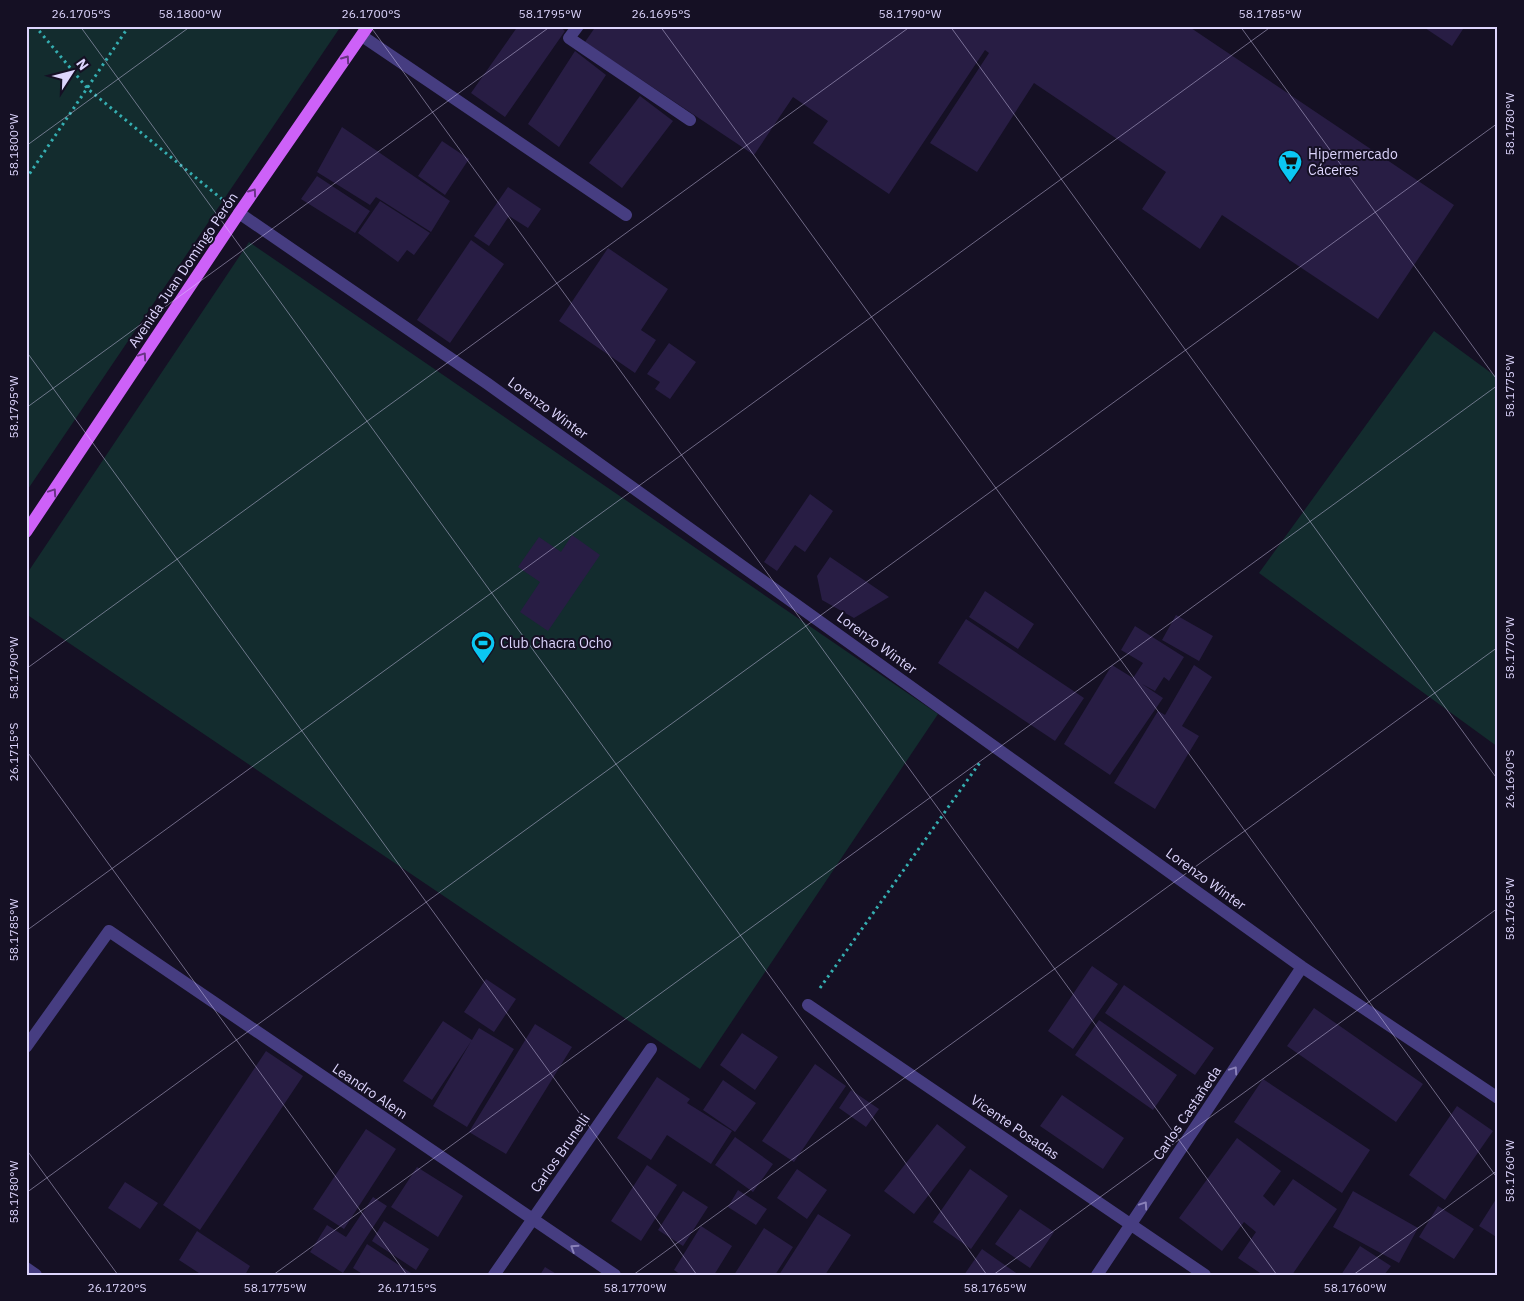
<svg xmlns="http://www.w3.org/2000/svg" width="1524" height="1301" viewBox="0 0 1524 1301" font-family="'IBM Plex Sans',sans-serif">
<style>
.green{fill:#132c2e}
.building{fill:#281d44}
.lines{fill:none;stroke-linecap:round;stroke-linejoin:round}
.path{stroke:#35aeb1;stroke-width:3;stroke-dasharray:2.5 4;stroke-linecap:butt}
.minor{stroke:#463d81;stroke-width:12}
.major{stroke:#cd61f8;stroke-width:12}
.oneway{stroke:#683483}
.oneway2{stroke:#8a81b9}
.ticks{fill:none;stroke:#ddd5fd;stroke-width:1;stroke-opacity:0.45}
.labels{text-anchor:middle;stroke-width:4;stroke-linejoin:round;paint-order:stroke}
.poi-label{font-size:14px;fill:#ddd5fd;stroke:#151024;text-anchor:start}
.street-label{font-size:14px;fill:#ddd5fd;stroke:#151024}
.neatline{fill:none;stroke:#ddd5fd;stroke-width:2}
.ticks-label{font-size:12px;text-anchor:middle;fill:#ddd5fd}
</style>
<rect width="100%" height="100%" fill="#151024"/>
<path class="green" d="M26,26H341L26,492Z
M249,242L938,714L700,1069L26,614V575Z
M1434,331L1498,378V747L1259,573Z"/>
<path class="building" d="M518,26H559L565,31L505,117L471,93Z
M596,26H1188L1454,205L1378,319L1222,215L1200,249L1142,209L1166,172L1034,83L977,172L930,143L989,53L985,50L889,194L813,143L828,121L793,97L754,155L585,42Z
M1422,26H1465L1452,46Z
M575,51L606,75L559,147L528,124Z
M640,96L673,121L622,188L589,163Z
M342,127L450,201L431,232L376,197L370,205L317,172Z
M442,141L469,159L445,195L418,176Z
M317,176L370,211L355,233L301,199Z
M508,187L541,209L528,228L509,216L489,246L474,236Z
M380,201L430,233L414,255L407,250L398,262L358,233Z
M471,240L504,264L450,343L417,320Z
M608,248L668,289L641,330L656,340L635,373L559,321Z
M669,343L696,362L670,399L655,389L660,382L647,374Z
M810,494L833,511L805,552L795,545L777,571L764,562Z
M572,535L600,555L548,631L520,612L540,582L518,567L539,537L561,552Z
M830,557L889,597L854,618L822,600L817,576Z
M985,591L1034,624L1018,649L969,617Z
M1176,615L1213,636L1199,661L1162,640Z
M966,619L1084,698L1055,741L938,663Z
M1135,626L1184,657L1169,681L1164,677L1155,691L1142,684L1163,698L1110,775L1064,744L1112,665L1133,678L1143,663L1121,650Z
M1194,665L1212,677L1182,726L1199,736L1155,809L1114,783L1158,711L1165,715Z
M1092,966L1118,984L1073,1049L1048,1031Z
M486,979L516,999L494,1032L464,1012Z
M1124,985L1214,1048L1195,1075L1105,1013Z
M1314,1008L1423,1084L1396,1122L1287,1046Z
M1099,1020L1177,1075L1153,1110L1075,1055Z
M443,1021L472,1040L432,1100L403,1081Z
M535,1024L572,1047L506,1154L469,1132Z
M479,1028L514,1049L467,1127L433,1106Z
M742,1033L778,1057L755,1090L720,1065Z
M266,1051L303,1076L200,1230L163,1205Z
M815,1064L846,1086L794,1162L762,1141Z
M657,1077L690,1099L687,1103L732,1131L711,1164L667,1135L651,1160L617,1138Z
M1263,1079L1370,1150L1342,1193L1234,1122Z
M723,1080L756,1103L735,1132L703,1110Z
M851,1090L879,1109L866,1127L839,1108Z
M1062,1095L1124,1138L1103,1169L1040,1126Z
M1457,1106L1493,1131L1445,1200L1409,1175Z
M937,1124L966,1147L914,1214L884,1191Z
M366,1129L396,1149L344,1229L313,1209Z
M735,1137L773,1164L753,1192L715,1165Z
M1237,1138L1281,1171L1263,1196L1274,1206L1293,1179L1337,1209L1292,1275H1263L1238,1258L1256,1232L1244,1222L1222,1251L1179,1218Z
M647,1165L677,1185L641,1241L611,1221Z
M417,1167L463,1196L438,1237L391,1207Z
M797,1169L827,1190L807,1219L777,1198Z
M970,1169L1008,1196L971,1249L933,1222Z
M125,1182L158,1203L140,1229L108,1208Z
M738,1190L767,1209L756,1225L728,1207Z
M683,1191L708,1207L683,1246L658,1230Z
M1353,1191L1418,1228L1399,1263L1333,1227Z
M1498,1196V1238L1479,1226Z
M373,1197L387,1206L343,1273L310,1252L327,1225L346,1237Z
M1438,1206L1474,1229L1454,1259L1419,1237Z
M1020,1209L1054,1232L1030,1268L995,1244Z
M818,1214L851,1235L825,1275H779Z
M384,1221L429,1249L416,1270L372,1241Z
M701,1226L732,1246L714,1275H681L674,1270Z
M764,1228L793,1247L775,1275H734Z
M197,1231L250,1266L245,1275H202L179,1260Z
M367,1244L414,1275H364L353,1268Z
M1360,1246L1391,1266L1384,1275H1341Z
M982,1249L1019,1275H964Z
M545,1267L558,1275H540Z"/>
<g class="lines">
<path class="path" d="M35,26L88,89L223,200
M26,179L129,26
M820,988L981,761"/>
<path class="minor" d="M578,26L569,38L690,120
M362,36L626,215
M239,213L488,384L1302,967L1498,1098
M808,1005L1205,1275
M26,1047L109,931L615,1275
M26,1268L36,1275
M494,1275L651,1049
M1097,1275L1302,967"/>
<path class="major" d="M26,532L239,213L368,26"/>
</g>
<defs><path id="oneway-chevron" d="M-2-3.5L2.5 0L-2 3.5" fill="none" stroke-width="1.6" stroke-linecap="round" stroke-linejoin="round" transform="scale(1.25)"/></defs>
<g class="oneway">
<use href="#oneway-chevron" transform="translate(346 59) rotate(-55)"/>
<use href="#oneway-chevron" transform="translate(253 192) rotate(-55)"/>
<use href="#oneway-chevron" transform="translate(143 356) rotate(-56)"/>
<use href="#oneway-chevron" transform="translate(53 492) rotate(-56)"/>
</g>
<g class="oneway2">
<use href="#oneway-chevron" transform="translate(1234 1070) rotate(-56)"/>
<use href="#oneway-chevron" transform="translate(1144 1205) rotate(-56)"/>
<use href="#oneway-chevron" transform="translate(574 1248) rotate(-147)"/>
</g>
<path class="ticks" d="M80,26L987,1275M370,26L1277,1275M660,26L1498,1179M950,26L1498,780M1240,26L1498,381M26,146L191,26M26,351L697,1275M26,408L551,26M26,669L911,26M26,750L407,1275M26,931L1272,26M26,1149L118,1275M26,1193L1498,123M273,1275L1498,385M633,1275L1498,647M993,1275L1498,908M1353,1275L1498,1170"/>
<defs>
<symbol id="supermarket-pin" viewBox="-11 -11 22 30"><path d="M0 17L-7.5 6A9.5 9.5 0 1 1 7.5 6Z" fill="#0bc7f3" stroke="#151024"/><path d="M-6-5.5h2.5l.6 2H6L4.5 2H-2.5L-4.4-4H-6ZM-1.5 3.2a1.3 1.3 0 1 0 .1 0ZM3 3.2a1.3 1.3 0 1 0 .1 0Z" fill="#111"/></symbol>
<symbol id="stadium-pin" viewBox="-11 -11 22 30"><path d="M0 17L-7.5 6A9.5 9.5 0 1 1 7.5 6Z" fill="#0bc7f3" stroke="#151024"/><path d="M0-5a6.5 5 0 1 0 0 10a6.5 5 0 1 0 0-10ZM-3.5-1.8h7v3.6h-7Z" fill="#111"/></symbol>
</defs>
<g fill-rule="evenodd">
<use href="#supermarket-pin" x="1276" y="148" width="28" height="38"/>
<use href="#stadium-pin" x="469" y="629" width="28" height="38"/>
</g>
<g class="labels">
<g class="poi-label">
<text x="1308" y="159">Hipermercado<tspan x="1308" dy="16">Cáceres</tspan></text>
<text x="500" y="648">Club Chacra Ocho</text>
</g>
<g class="street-label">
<text transform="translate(183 270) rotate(-56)" y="5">Avenida Juan Domingo Perón</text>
<text transform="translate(548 408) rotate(36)" y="5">Lorenzo Winter</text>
<text transform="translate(877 643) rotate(36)" y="5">Lorenzo Winter</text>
<text transform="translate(1206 879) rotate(36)" y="5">Lorenzo Winter</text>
<text transform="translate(370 1091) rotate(34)" y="5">Leandro Alem</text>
<text transform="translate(1187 1113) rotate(-56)" y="5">Carlos Castañeda</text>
<text transform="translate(1015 1127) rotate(34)" y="5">Vicente Posadas</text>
<text transform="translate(560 1153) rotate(-55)" y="5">Carlos Brunelli</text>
</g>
</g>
<rect width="1524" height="1301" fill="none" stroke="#151024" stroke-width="55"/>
<g transform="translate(72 72) rotate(54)" stroke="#151024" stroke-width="4" paint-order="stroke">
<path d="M0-4L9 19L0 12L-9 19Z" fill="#ddd5fd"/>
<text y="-8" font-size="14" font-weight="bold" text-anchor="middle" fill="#ddd5fd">N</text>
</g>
<rect x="28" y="28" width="1468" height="1246" class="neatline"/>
<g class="ticks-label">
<text x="81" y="18">26.1705°S</text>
<text x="190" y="18">58.1800°W</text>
<text x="371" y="18">26.1700°S</text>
<text x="550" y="18">58.1795°W</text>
<text x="661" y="18">26.1695°S</text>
<text x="910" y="18">58.1790°W</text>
<text x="1270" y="18">58.1785°W</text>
<text transform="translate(1510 124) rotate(-90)" y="4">58.1780°W</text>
<text transform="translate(14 145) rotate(-90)" y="4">58.1800°W</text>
<text transform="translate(1510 386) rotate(-90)" y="4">58.1775°W</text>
<text transform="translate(14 407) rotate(-90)" y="4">58.1795°W</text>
<text transform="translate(1510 648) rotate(-90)" y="4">58.1770°W</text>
<text transform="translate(14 668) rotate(-90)" y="4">58.1790°W</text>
<text transform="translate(14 752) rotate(-90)" y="4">26.1715°S</text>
<text transform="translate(1510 779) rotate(-90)" y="4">26.1690°S</text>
<text transform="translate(1510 909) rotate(-90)" y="4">58.1765°W</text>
<text transform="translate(14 930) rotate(-90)" y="4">58.1785°W</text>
<text transform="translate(1510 1171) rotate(-90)" y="4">58.1760°W</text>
<text transform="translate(14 1192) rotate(-90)" y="4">58.1780°W</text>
<text x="117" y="1292">26.1720°S</text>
<text x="275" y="1292">58.1775°W</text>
<text x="407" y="1292">26.1715°S</text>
<text x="635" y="1292">58.1770°W</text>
<text x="995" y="1292">58.1765°W</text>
<text x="1355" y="1292">58.1760°W</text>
</g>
</svg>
